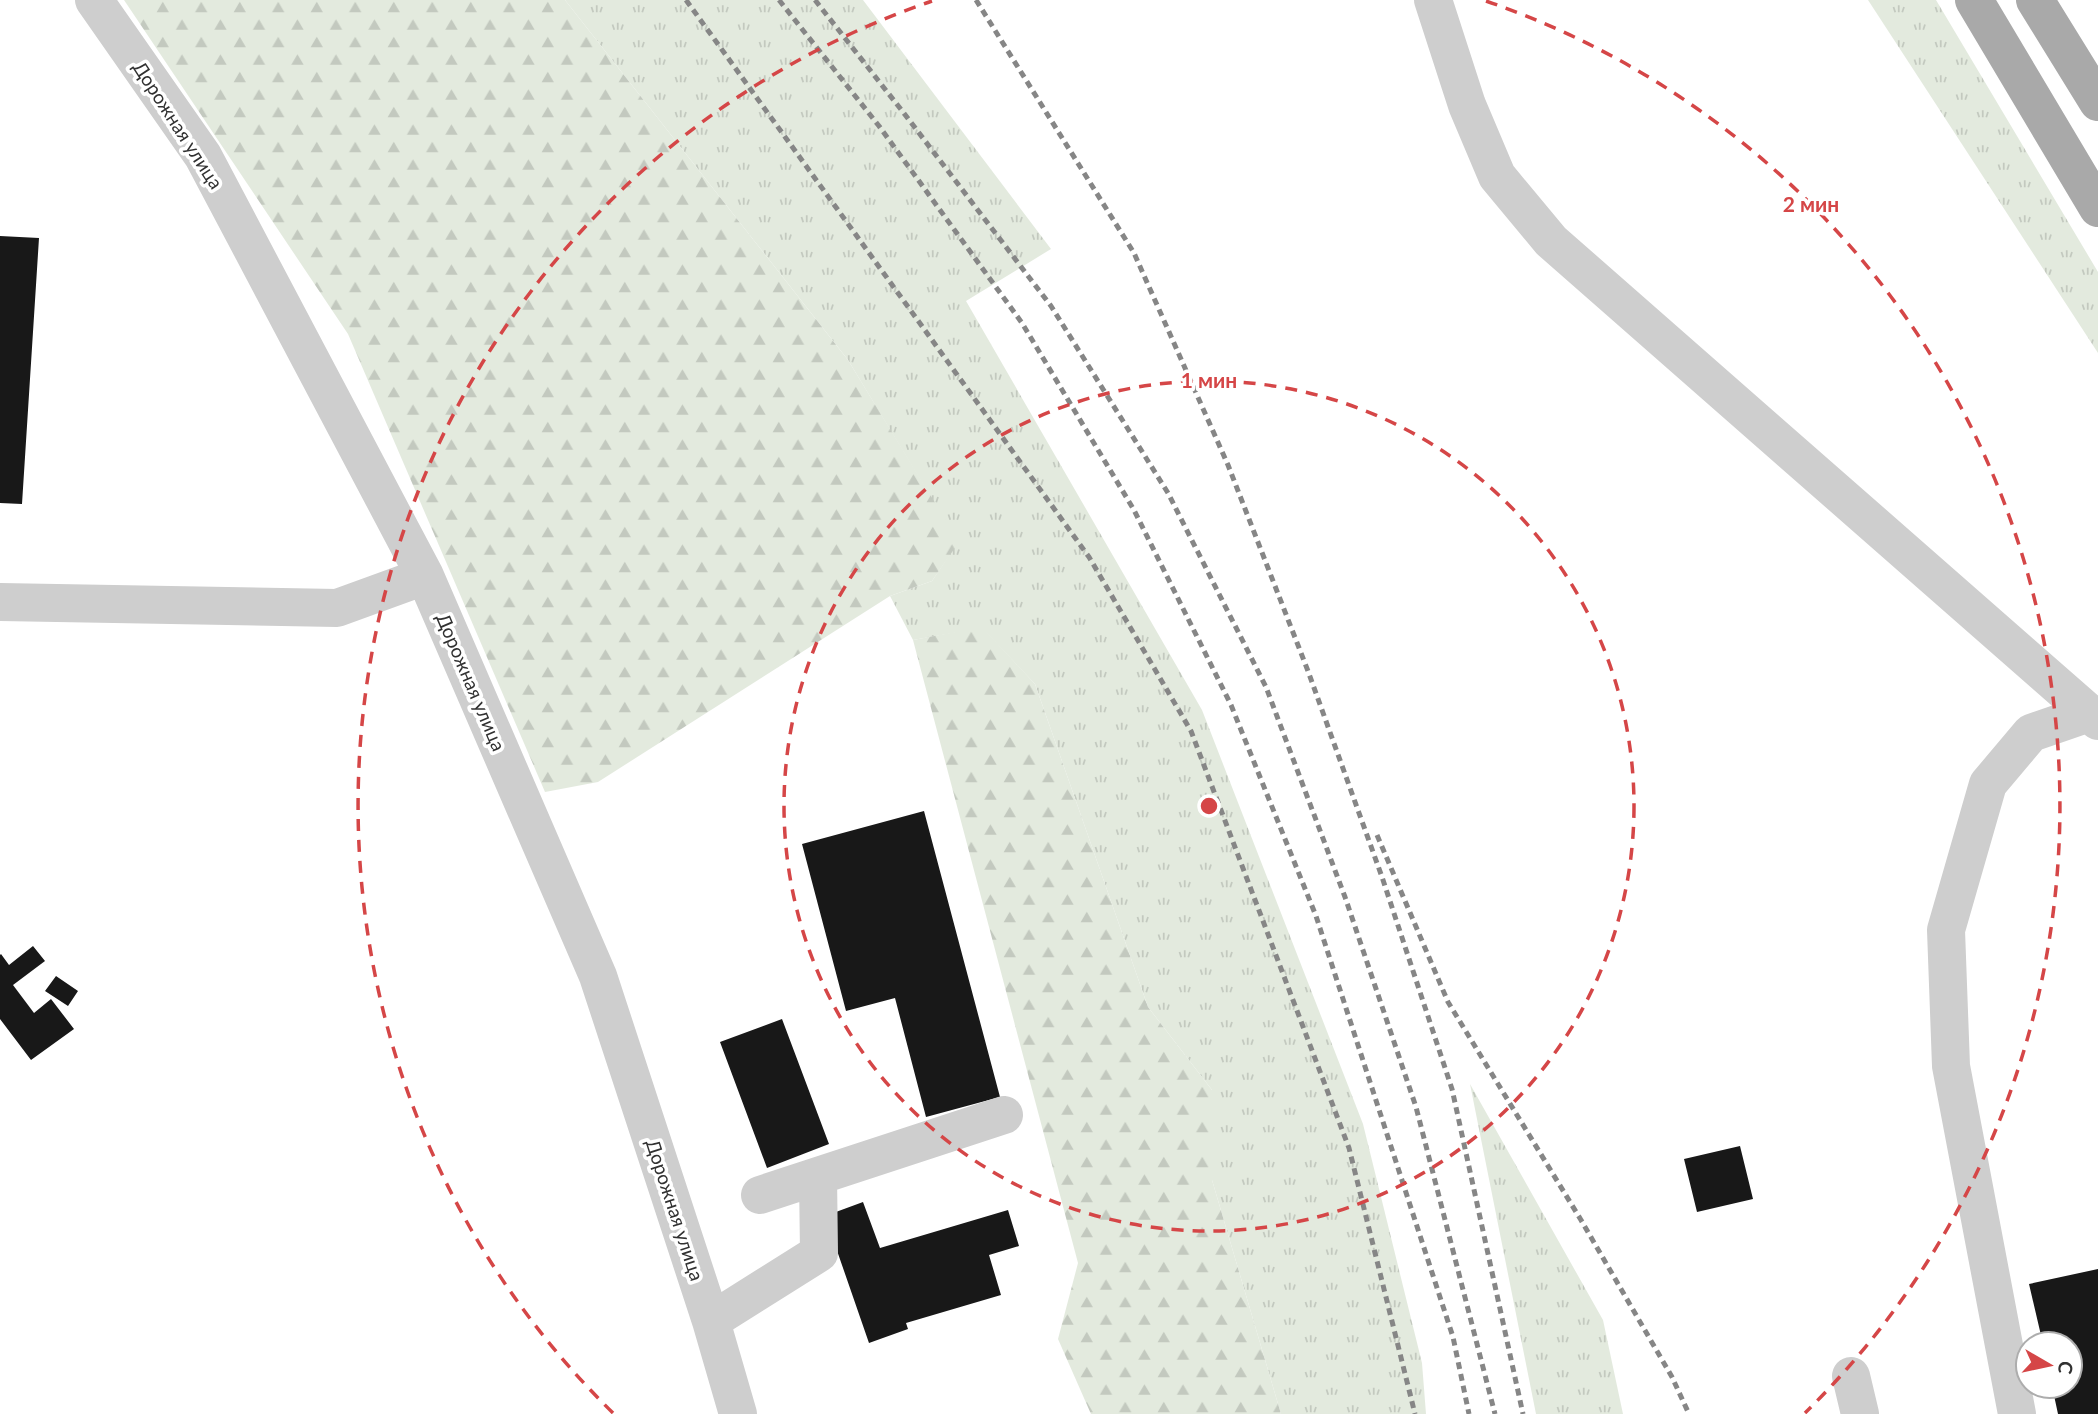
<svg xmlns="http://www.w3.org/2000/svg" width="2098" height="1414" viewBox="0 0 2098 1414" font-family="Lato,sans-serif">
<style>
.grass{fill:url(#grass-tufts)}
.forest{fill:url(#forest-firs)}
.building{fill:#181818}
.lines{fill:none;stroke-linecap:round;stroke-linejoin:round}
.minor{stroke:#cecece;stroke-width:38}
.major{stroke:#a9a9a9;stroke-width:38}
.rail{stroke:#868686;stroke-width:5;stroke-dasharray:7 5;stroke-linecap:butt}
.ring{fill:none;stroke:#d54647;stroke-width:3.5;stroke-dasharray:12 9}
.labels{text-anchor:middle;stroke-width:7;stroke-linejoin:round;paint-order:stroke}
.street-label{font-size:19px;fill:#313131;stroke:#fff}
.centre{fill:#d54647;stroke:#fff;stroke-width:3.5}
.ring-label{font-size:21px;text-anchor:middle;font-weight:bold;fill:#d54647;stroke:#fff;stroke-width:7;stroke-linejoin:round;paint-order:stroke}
</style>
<defs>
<pattern id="grass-tufts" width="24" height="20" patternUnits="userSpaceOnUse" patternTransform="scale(1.75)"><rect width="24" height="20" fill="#e3eade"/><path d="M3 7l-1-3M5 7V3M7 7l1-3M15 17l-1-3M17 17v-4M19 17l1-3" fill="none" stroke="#c3c9bf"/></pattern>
<pattern id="forest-firs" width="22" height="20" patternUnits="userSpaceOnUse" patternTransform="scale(1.75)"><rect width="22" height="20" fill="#e3eade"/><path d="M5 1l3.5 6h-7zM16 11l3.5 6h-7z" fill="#c3c9bf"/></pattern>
</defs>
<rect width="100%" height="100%" fill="#fff"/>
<path class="grass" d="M565,0H863L1051,249L966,301L1202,710L1363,1124L1422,1363L1426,1414H1281L1212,1180V1090L1148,1007L1035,684L982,628L913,640L890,596L932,581L958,542L848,360Z
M1868,0H1936L2098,272V353Z
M1470,1084L1603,1320L1623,1414H1536Z"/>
<path class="forest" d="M124,0H565L848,360L959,542L932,581L890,596L598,782L545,792L348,334Z
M982,627L1035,684L1148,1007L1212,1090V1180L1281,1414H1091L1058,1339L1078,1263L913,640Z"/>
<path class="building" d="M0,236L39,238L22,504L0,503Z
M924,811L1000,1097L926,1117L895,998L846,1011L802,844Z
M33,946L45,961L13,985L34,1013L51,999L74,1029L31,1060L0,1019V955L1,954L9,965Z
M56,976L78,991L68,1006L45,991Z
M782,1019L829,1144L767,1168L720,1042Z
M1740,1146L1753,1199L1697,1212L1684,1159Z
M863,1202L880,1248L1008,1210L1019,1246L989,1255L1001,1295L906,1323L908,1329L869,1343L825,1216Z
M2098,1269V1414H2058L2052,1386H2070V1344H2043L2029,1284Z"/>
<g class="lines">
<path class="minor" d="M94,0L203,156L425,576L598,976L711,1321L738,1414
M1433,0L1467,105L1497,176L1551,241L2089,713
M0,602L337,608L425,576
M760,1195L1004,1115
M711,1321L819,1253L818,1176
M1851,1376L1860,1414
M2017,1414L1951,1066L1946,930L1988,784L2031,733L2089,713L2098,721"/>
<path class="major" d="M1974,0L2098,208
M2035,0L2098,102"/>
<path class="rail" d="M686,0L1089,557L1191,731L1349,1148L1415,1414
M779,0L879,126L1022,323L1134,510L1231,705L1316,916L1453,1337L1469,1414
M815,0L903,112L1051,306L1168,493L1266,687L1345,897L1416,1107L1495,1414
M976,0L1134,253L1228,465L1308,671L1382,877L1452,1089L1523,1414
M1377,835L1448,1002L1581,1220L1672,1377L1689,1414"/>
</g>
<g class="ring">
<circle cx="1209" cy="806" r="425"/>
<path d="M613 1413A851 851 0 0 1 932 1M1486 1A851 851 0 0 1 1805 1413"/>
</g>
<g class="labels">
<g class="street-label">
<text transform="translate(178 125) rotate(57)" y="7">Дорожная улица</text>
<text transform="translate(471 682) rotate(67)" y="7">Дорожная улица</text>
<text transform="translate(675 1210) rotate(72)" y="7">Дорожная улица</text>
</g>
</g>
<circle cx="1209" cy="806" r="10" class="centre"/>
<g class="ring-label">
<text x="1811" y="212">2 мин</text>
<text x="1209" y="388">1 мин</text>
</g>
<g transform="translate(2049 1365) rotate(99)"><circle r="33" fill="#ffffff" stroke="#adadad" stroke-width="2"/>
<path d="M0-5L12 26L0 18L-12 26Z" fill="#d54647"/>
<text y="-10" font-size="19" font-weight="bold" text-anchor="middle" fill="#313131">С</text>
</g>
</svg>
